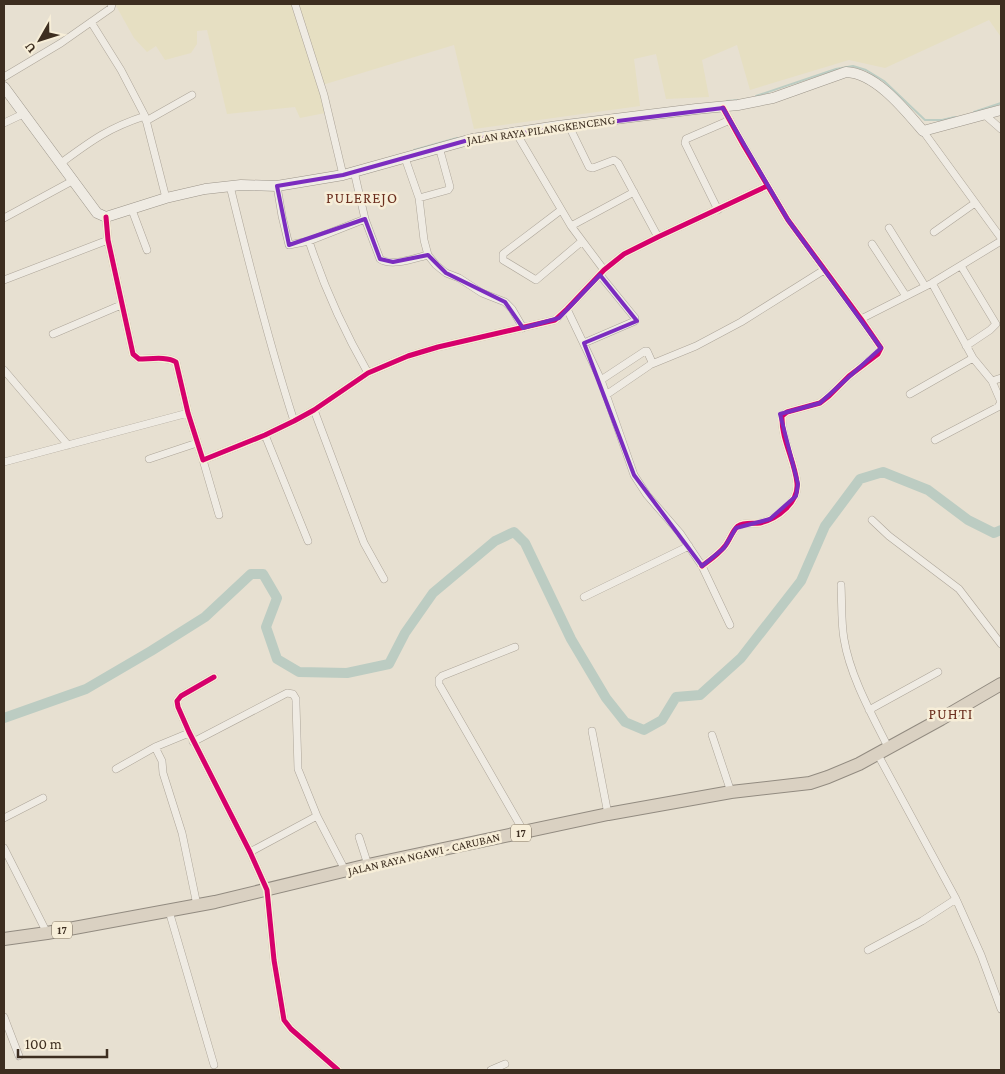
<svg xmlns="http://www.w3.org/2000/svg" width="1005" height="1074" viewBox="0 0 1005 1074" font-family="'Crimson Pro',serif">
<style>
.farmland{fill:#e6dfc2}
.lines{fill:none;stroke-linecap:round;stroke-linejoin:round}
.stream{stroke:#bcccc2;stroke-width:2}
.river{stroke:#bcccc2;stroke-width:10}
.street-casing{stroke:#ada599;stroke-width:8}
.secondary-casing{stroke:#9c958a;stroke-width:11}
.highway-casing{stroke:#928b80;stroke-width:14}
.street{stroke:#efebe3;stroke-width:7}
.secondary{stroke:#efebe3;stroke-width:10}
.highway{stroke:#dad1c2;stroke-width:12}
.cycleway-casing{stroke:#f7eed8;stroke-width:8}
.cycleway{stroke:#d6006c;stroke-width:5}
.marked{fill:none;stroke:#7b2cbf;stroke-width:4;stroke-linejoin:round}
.labels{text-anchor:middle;stroke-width:5;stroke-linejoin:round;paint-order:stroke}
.shield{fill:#f7eed8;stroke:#756857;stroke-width:1}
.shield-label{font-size:11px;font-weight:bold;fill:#3d2e20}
.street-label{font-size:12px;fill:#3d2e20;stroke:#f7eed8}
.quarter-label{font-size:15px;letter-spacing:1px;fill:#6b2e1e;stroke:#f7eed8}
</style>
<rect width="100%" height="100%" fill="#e7e0d1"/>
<path class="farmland" d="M115,4H1001V37L989,20L885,68L849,60L750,90L737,45L702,60L709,97L666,99L656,54L634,59L640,106L474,129L454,45L319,86L325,113L300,118L295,107L227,114L207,30L197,31V44L191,53L165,60L156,46L147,52L134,38Z"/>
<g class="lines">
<path class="stream" d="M756,96L836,69L853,66L866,70L884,81L925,120H942L955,117
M727,101L740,100
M974,112L1001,103
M414,150L457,138"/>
<path class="river" d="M4,718L86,689L151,651L205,617L251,574H263L277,598L266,627L277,659L299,672L347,673L389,664L405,633L433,593L495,541L514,532L525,543L571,639L606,698L625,722L644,730L662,720L676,697L700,695L741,658L801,581L825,526L860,479L883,472L928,490L968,520L994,533L1001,530"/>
<defs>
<path id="street" d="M295,4L324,95L343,175
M91,22L121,70L145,116L166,198
M4,77L61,43L111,8L112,4
M985,115L1001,129
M146,121L192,95
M4,123L23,114
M568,124L589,167L593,168L614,160L618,163L658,237
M515,131L571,226L604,270
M923,131L1001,238
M405,158L419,198L424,240L428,255L436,265L446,273L459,278L482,293L505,302L512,309L523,328
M61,163C91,141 108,128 145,116
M354,171L365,219L380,259C392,267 415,258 428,255
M230,186C249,264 269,344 294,421
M277,186L282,216L289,245L309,241L365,219
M419,198L448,190L450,187L439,147
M132,210L147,250
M561,210L503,254V260L536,280L581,242
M718,210L685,143L686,139L730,120
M106,217L108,240L133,354L139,359C150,359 167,356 176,362L188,413L203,460L265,435L294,421L314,410L368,373L408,356L438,347L555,320L567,309L604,270L624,254L658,237L767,186
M4,218L74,180
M571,226L634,192
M889,228L925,286
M934,232L975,203
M309,241C324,287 344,331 368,373
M872,244L906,296
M961,266L996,324L990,330L966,346
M4,280L108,240
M932,283L973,358L992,381L1001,402L998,407L935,440
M567,309L601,380L634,475L647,495L680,533L702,566L730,625
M861,319L932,283L1001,241
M53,334L121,305
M584,343L635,321V318L600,275
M652,364L696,346L741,322L824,270
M4,370L68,445
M601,380L645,351H647L652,362L650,365L606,395
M992,381L1001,378
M910,394L973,358
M314,410L364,543L384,579
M265,435L308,541
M149,459L197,443
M203,460L219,515
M4,462L188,413
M872,520L889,536L959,589L1001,644
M702,566C710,560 719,554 725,546C730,540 732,531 738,526C744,522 753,524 760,523C777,519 799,503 797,483C795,461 781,439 782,416L787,412L820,403L829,396L849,376L878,354L881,348L861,319L788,220L744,146L723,108
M841,585C842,603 841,622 844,639C850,676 872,715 888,747
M584,597L689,546
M515,647L442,676L439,679V684L524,832
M214,677L181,696L177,701L178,707L189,732L250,852L267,890L274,960L284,1020L291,1029L338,1070
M869,710L938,672
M592,731L608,814
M712,735L731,792
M193,742L287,693L293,694L296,699V704L298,769L317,816L346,872
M155,747L162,761L163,773L182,833L197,905
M877,753L956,899L981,955L1001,1009
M116,769L155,747L189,733
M4,818L43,798
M359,837L368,865
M4,848L47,933
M250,852L317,816
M169,911L214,1065
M868,950L922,921L956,899
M4,1017L19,1056
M491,1070L505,1064"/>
<path id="secondary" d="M4,87L97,213L106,217L166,198L205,189L241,185L277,186L343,175L472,139L558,126L696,109L738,105L773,98L846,72C876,73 905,110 923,131L1001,110"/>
<path id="highway" d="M4,939L47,933L215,902L368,865L608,814L731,792L810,783L828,777L859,764L941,719L1001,684"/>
</defs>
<use href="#street" class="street-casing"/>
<use href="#secondary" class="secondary-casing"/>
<use href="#highway" class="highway-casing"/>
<use href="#street" class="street"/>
<use href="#secondary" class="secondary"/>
<use href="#highway" class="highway"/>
<defs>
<path id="cycleway" d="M106,217L108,240L133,354L139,359C150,359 167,356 176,362L188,413L203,460L265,435L294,421L314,410L368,373L408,356L438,347L555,320L567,309L604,270L624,254L658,237L767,186
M702,566C710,560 719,554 725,546C730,540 732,531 738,526C744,522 753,524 760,523C777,519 799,503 797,483C795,461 781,439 782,416L787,412L820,403L829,396L849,376L878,354L881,348L861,319L788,220L744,146L723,108
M214,677L181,696L177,701L178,707L189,732L250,852L267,890L274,960L284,1020L291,1029L338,1070"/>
</defs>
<use href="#cycleway" class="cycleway-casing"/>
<use href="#cycleway" class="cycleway"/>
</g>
<path class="marked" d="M723,108L788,220L881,348L820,403L780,414L798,484L796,496L770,519L736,528L724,548L702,566L634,475L584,343L637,321L600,275L559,318L523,328L505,302L446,273L428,255L393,262L380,259L365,219L289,245L277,186L343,175L472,139Z"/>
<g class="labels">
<g class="shield">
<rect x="511" y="824.5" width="20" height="17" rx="4"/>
<rect x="52" y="921.5" width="20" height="17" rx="4"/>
</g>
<g class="shield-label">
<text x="521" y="837">17</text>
<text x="62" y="934">17</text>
</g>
<g class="street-label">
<text transform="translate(541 130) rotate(-8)" y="4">JALAN RAYA PILANGKENCENG</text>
<text transform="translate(424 854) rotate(-13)" y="4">JALAN RAYA NGAWI - CARUBAN</text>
</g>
<g class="quarter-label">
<text x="362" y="203">PULEREJO</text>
<text x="951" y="719">PUHTI</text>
</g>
</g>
<rect width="1005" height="1074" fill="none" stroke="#3d2e20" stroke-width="10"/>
<g transform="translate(40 40) rotate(231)" stroke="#f7eed8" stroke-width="4" paint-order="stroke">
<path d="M0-4L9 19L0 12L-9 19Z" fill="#3d2e20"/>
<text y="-8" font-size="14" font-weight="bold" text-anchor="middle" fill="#3d2e20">U</text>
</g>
<path d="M18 1049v8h89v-8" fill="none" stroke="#3d2e20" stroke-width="2.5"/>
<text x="25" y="1049" font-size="15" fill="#3d2e20" stroke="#f7eed8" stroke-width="4" paint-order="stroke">100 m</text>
</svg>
